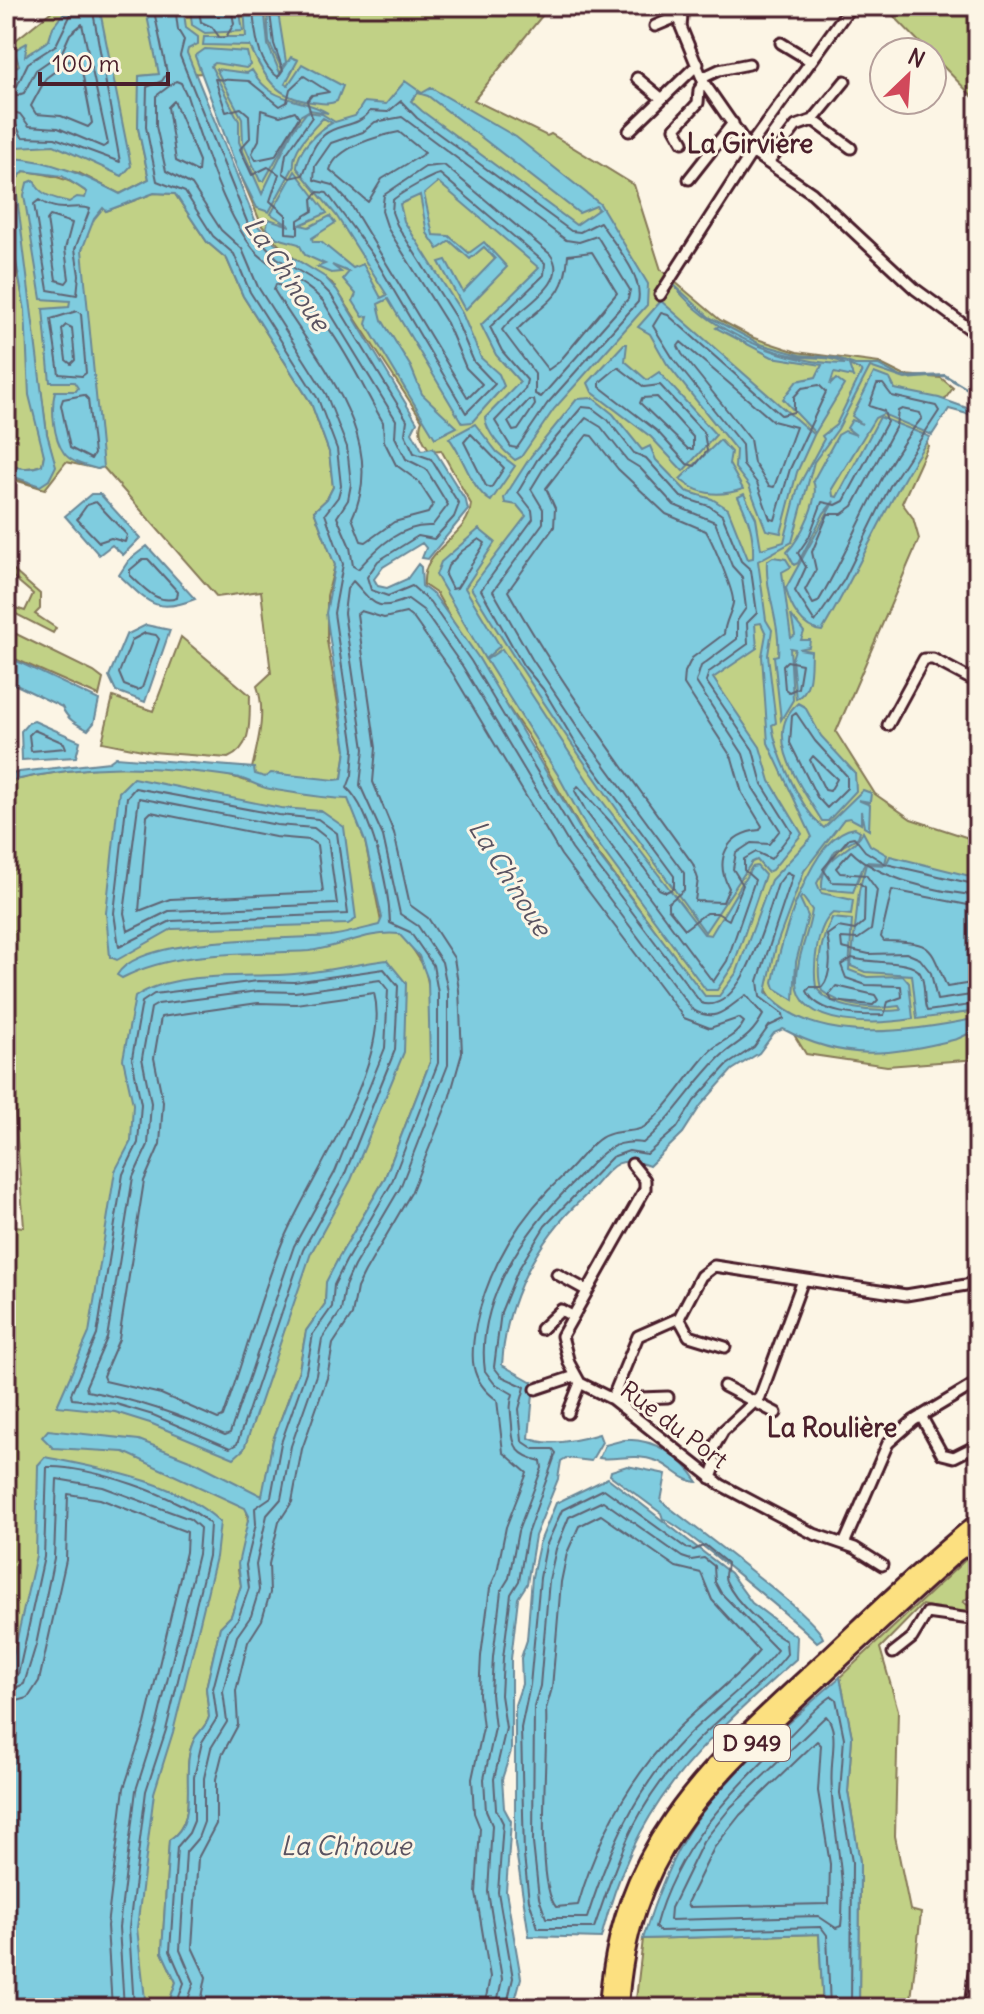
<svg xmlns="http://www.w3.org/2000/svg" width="984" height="2014" viewBox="0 0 984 2014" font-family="Delius,sans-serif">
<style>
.green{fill:#c1d186;stroke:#867858;stroke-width:2}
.water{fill:#7fccdf;stroke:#6a8797;stroke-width:2;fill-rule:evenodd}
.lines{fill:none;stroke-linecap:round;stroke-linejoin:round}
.shore{stroke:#5f6473;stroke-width:2}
.minor-casing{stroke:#4a1f2b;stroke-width:15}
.primary-casing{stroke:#4a1f2b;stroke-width:20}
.minor{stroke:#fcf5e5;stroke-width:9}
.primary{stroke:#fce080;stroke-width:14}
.labels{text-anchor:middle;stroke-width:6;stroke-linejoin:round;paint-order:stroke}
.shield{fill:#fcf5e5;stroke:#7f5f63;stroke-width:2}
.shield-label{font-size:22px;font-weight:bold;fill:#4a1f2b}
.street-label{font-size:24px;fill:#4a1f2b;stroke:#fcf5e5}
.neighbourhood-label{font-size:26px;font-weight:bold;fill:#4a1f2b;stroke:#fcf5e5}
.water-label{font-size:26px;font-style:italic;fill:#5a5361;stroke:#fcf5e5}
</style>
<rect width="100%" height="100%" fill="#fcf5e5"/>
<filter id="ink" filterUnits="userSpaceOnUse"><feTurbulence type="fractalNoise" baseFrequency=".0125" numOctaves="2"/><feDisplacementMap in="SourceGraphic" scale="16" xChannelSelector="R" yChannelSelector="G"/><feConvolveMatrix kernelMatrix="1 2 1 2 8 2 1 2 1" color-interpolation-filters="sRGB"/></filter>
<g filter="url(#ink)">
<path class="green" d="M58,6H550L474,100L547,136L551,134L634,185L661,270L720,320L754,338L797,352L879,363L903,375L941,378L953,388L923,430L928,446L902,503L913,518L919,539L836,732L875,794L911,819L978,841V1059L887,1066L806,1054L764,986L724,999L709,1000L703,995L583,833L528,736L473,657L437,594L424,585C421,547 469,538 471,504L441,450L430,451C423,441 417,431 422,420L332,283L285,252L262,226L233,157L205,73L140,76L138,128L149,179L120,194L79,173L12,158L6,167V48Z
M884,6H978V102Z
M24,171C63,176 80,181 106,211L154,193L175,194L207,242L227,259L243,296L311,403L329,452L333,487L327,499L314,511L335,565L327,596V641L346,750L342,779L365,841L381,922L405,937L425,968L430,993V1062L384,1180L339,1257L326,1287L325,1304L306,1331L299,1370L273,1440L263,1494L247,1510L248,1523L238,1570L241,1585L231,1616L220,1627L206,1688L209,1717C206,1727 200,1730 195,1738C177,1770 203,1819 169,1840L162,1952L176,1982L167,2008H6V1225L24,1227L6,998V782C79,765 178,757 249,782C255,751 268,717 257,686L271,673L261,591L217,597L103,467L98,469L66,462L45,489L8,478L6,476L40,486L55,466L47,434L15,201V181Z
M6,208L25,310L44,455L42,465C28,470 19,469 6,462Z
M6,564L40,594V609L35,614L56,628L53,633L6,609V605L25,611L33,594L6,571Z
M6,629L94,672L103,679L99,696L6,655Z
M181,637L250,695C249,718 254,747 228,758L152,752L102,742L113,697L153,711Z
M978,1548V1589L963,1602L978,1611V1617L922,1605L880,1648L898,1710L895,1836L910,1910L921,1913L910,2008H859L860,1862L848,1792L852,1737L840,1677Z
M819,1934L823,2008H635L643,1939Z"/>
<path class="water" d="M69,6H99L131,166L122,176L54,145L17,147C5,129 9,108 10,88H6V82L12,80V70L19,65L16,56L6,64V55L27,43L25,56L49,40L53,27Z
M145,6H183L186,28L198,37V44L188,49L187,53L257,225L282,251L325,277L337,290L417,422L412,432L422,450L433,448L466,501L468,510L428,559L422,558L426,548L422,543L383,567L374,579L378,586L387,588L407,579L418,564L421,567L422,586L435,596L478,657L586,839L705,996H719L737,972L771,880L812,837L768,743L762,656L766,634L761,623L755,624L757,648L713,678L760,747L770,781L802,834L772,870L767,872L757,860L752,862L705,932C623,819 543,707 471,588L526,516L517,505L505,503L504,498L531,456L577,399L593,398L613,414L642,450L650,446L656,460L686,491L712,499L728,509L748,559L753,558C754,534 749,519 738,497L744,494L756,518L761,549L784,542L798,487L824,439L822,436L836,425L862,371L849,365L853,377L834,373L830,385L836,379L844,385L815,433L783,399L797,381L816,377L822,365L772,357L716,328L719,326C758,349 802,363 845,364C830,355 813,359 796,356C751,348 699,320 673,284L709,317L760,344L800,355L835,358L855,365H879L901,377L945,375L978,395L944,376L905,379L870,367L838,429L814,462L792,542L758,561L766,620L772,630L768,655L776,723L772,725C776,753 801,810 824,828L863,790L871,793L870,802L858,800L870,805L869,830L864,827L861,811V824L850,818L844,819L804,871L776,946L766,992C813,1049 915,1031 978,1018V1030C968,1033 965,1036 957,1039C891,1056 844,1062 783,1029L774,1033L759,1053L732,1070L701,1105L683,1133L649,1166C612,1151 608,1175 584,1197C537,1240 505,1300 502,1365L534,1383L529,1438C548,1448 579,1440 599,1434L602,1442L591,1461L566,1458L561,1461L558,1479L535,1536L527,1584L518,1598L511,1659V1751L502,1779L504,1808L511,1821L506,1891L521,1978L513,2008H167L176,1982L162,1952L169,1840C203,1819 177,1770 195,1738C200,1730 206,1727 209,1717L206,1688L220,1627L231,1616L241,1586L238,1564L249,1516L245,1508L124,1452L53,1448L42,1437L48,1430L139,1440L197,1463L262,1496L273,1440L299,1370L306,1331L325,1304L326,1282L339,1257L384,1180L430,1062L428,980L419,956L399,934C370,930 338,948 309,951C248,955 177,949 122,978L117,975C139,935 286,940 330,936C346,934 363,929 379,925L382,918L365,841L348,799C324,799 294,793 270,789C258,787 247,779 235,777C152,765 89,762 6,782V776L19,772L109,762L116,757L254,768L255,774L265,777L271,773L335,780L342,779L346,750L326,613L335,565L314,511L327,499L333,487L329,452L311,403L243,296L227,259L207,242L175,194L154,193L106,211L103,208L94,219L82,250L103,467L98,469C87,466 71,463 64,453C53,438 51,408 55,391H76L78,388L74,382H50L43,309L69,307L70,301L41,299L24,195L27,183L34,180C39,196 55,198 69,202L77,197L85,198L87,192L62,176L24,171L15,181L47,434L56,466L49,480L40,486L6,474V462C19,469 28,470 42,465L44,455L29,395L25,310L6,208V167L12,158C52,160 85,176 120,194L149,179L138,128L139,76L159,74Z
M190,6H239L243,31L205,33L192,25Z
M244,6H264L268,45L280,73L291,57L298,60L285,84L288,85L302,64L343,86L337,101C329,105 321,103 312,102C275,98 264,76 250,46L203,45L204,37H246Z
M267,6H277L286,62L282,69L269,42Z
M205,49L247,52L250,65L246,68L215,63L211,66L239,121V142L262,194L293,130L307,112L322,114L335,122L355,116L364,102L386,104L405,81L422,93L431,88L516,137L600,204L648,284L647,305L554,409L521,457L515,460C503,451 486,432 485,418L520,382L496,355L481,325L539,268L438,182L424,194L433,235L449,236L469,253L484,242L507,267L465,310L439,262L446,260L463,292L495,259L484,247L470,259L450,241L438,249L427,233L420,195L400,204L404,221L462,313L481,358L499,374L504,386L472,422L462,423L388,299L378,304L382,320L411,367L422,394L457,427L435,438L366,324L368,316L363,317L353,301L356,294L343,279L349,272L332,265L341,272L331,273L317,267L325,264L305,255L299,244L277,238L266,228L269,219L290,226L271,214L295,171L327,213L300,225L309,227L330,216L335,223L312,238L313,242H321L353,268L363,264L381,298L387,295L336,215L297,168C296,151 318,130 332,123L323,118C311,131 292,149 294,166L269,212L257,208L237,168L195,56ZM418,93L428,96L579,213L596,206L599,209L576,225L422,111L411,101Z
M216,69L247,73L252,70C273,106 298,95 328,113L310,110L300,116L264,181H260L243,142L242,118Z
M661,301L814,435L797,472L781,533L766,530L749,486L735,468L736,450L667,364L650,334L638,327Z
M624,344H627L625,361L647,380L659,372L716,435L683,471L651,437L592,392L588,383Z
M874,373L890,379L895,389L939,398L978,412V417L949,409L932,435L883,414L875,418L832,489L833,496L837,497L880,417L930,437C888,498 860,568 822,631C802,629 790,607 786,588L834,501L824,513L798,563L794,565L787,552C800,539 821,497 813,481L838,435L845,431L856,435L847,428L852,420L862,424L852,416Z
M475,424L497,452L515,466L491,501C472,491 462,453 449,438Z
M720,440L731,452L729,464L743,489C720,497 698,495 680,479Z
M91,494H100L140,538L123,555L112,545L99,555L65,516Z
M479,529L495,542L465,588L500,646L485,659L436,575L441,562Z
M147,546L195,599C155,615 148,602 119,575L129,560Z
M773,557L786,559L791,567L782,572L791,638L795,635L791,615L804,632L801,640H810L809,647L799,649L811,651C810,668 813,690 796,699L792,659L795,649L790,648L793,700L781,720L774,656L778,655C781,624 765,593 767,561Z
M146,625L170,630L145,702L116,691L109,676L126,635Z
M502,649L593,789L704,934L711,935L752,867L757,866L765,875L734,964L717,990H706L588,830L558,775L486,660Z
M6,656L99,700L94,723L88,730C76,724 67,719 62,707L6,680Z
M798,703L805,707L821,736L855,773L856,791L828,821H822C803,789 760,735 798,703Z
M34,721L80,741L76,757L22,760L21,731L28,723Z
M133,778L281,808L321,811L344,827L356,919L348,924L172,929L117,960L110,957L106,913L119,792Z
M855,828L860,831L858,837L835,851L817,883L821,893L853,900L851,915L833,913C816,926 813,967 816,987C830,1010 877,1013 901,1010L899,1006C874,1010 842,1007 822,991C814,969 822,938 832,918L852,920L849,970L867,977L903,976L909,983L913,1019C881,1024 799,1030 797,982C796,958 809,934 812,910L802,896L800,899L808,916L796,962L794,1000L775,988L773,982C780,945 810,833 855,828Z
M863,832L870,845L887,855L885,863L865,862L853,892L822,889C820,853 853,853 863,832Z
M890,856L978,878V1011L917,1019L912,975L865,972L851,966L859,891L866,864L886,865Z
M387,960L406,983L404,1052L351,1180L311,1253L244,1449L234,1458L150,1423L115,1412L57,1406L89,1333L115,1171L131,1141L133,1104L123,1059L135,997C173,970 248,978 294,974C325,972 356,964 387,960Z
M624,1440C654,1438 682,1457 698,1482C683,1482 671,1466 657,1461C633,1452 617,1461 599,1458L605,1445Z
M45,1457C103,1469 175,1480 220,1522L216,1557L173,1732L154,1793L137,1928L145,1999L141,2008H6V1687L36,1555L38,1465Z
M627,1466L666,1474L661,1501C687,1522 816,1616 823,1638L817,1642C801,1626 673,1518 663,1519L661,1513L610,1475L611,1471Z
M608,1478L730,1573L752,1603L797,1637L796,1659C696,1749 635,1803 601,1938L529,1936L515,1844V1705L522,1684L521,1658L527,1640L532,1577L539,1544L556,1503Z
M840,1677L852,1737L848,1792L860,1862L859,2008H823L819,1934L643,1939C654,1903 668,1864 689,1831C723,1778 792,1719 840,1677Z"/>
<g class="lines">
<path class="shore" d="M153,6L167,73L162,81L147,87L146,127L157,181L185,192L213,236L234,254L250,292L318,399L337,449L341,486L338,497L325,514L343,564L334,613L354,749L352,775L347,788C372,811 389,888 390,923L410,932L433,965L438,993V1063L391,1184L346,1261L334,1285L332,1307L313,1334L306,1372L281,1443L271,1497L255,1508L256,1524L246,1565L249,1588L238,1619L228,1631L213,1689L217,1718L202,1742L194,1777V1821L189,1833L177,1847L170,1951L184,1983L175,2008
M175,6L178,30L184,40L180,56L250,229L277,258L319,283L331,295L407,420L405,434L414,453L431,459L459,504L454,517L434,539L418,536L378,561L367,577L371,590L388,596L412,586L430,602L471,661L580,843L701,1003C743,1017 767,914 778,884L787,872L793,875L758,981L760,997L783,1014L784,1019L769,1026L754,1047L727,1065L694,1101L677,1128L647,1154L629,1151L612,1157L545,1226L518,1270L501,1312L494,1367L501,1376L525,1387L519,1409L522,1441L534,1449H553L556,1453L527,1534L519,1581L511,1594L503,1658L501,1695L506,1728L494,1779L496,1809L503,1823L498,1892L513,1978L506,2008
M198,6L201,22L212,27L220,38L226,37L234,24L231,6
M252,6C256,30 255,61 278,77L283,70L274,44L269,6
M73,58L80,61L92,123L88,127L61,116L36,114L31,106L46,78Z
M304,76L329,92L312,95L307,101L312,117L286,154L283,173L290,178L303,175C308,163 312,145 324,135C338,123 358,128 370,111L388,112L401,101L417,118L571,231L580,232L600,222C614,245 644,275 638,302L547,404L517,448L511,447L495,421L525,389L527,380L502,351L490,327L544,275L545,263L440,174C434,174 399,194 393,200L392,212L397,225L455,317L474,362L495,384L466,413L374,257L327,193L318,192L312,199L313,211L298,220V234L286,233V215L270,201L279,174L268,167L252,175L240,149L250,138L249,115L241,108L226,112L215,79L249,81L280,106L287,102L290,89Z
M176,81L181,83L187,96C201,139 227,223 258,254C278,273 305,281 323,301L396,420L395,437L406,459L426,469L448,505L432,526C401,524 378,547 358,569L353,566L350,547L337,517L348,500L351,484L347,447L326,394L258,287L242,249L221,230L192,185L166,171L156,126V96Z
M6,89L17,86L28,63L56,45L75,6
M6,99L24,93L36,70L62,52L70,34L82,24L108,144L103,147L58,128L29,126L20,114L6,110
M174,101L199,161L198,172L176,161L168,107Z
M261,110L280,116L295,111L299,117L275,156L256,160L252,153L259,140Z
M402,117L566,240L579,242L597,236L630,290L628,299L541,397L535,394V374L502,330C516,309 573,284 550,254L444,165L425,167L384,195L382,211L388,229L447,323L466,368L482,384L468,398L351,205L333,185L314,180L315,166L331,143L363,132L375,122Z
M6,120L15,123L22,137L55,138L120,162L92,6
M399,132L425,153L382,179L368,202L330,170C336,147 378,136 399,132Z
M39,200C61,215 75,203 90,209L75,249L79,275L77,295L48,290L34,204Z
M50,216L72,223L65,249L69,279L66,283L56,280L47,220Z
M592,252L617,293L559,362L548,370L517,330C546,300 565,301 568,255Z
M276,284C325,299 358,380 383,422L384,441L396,465L418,481L433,504L428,513L394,522L366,542L361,541L352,518C391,438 313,355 274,290Z
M77,311L81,314L86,373L82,376L59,374L51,319Z
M661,313L668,315L781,415L794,412V397L802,388L819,385L826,392L790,469L775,520L770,519L757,483L743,465L742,445L674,360L653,326Z
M66,325L72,328L75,360L71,364L66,360L62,329Z
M681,342L773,421L796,427L774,487L769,486L754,463L750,439L682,354L678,346Z
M618,367L644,387L660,385L704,433L707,451L695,466L687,464L657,431L600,387V382Z
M877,384H883L892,396L936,406L939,411L890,486L844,580L815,622L795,591L806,567L798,553L809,537L822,502L836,505L844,501L887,422L884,411L869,406Z
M84,395L88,399L94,454L91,459L70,448L61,405L63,399Z
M657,397L693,437V449H688L640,403L642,398Z
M529,400H534L535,405L518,430L513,431L508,422Z
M582,407L592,408L608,420L634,453L646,458L681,497L709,506L722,515L741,561L751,570L757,613L747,623L748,644L709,672L706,681L753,750L762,784L792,832L771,859L756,852L744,859V870L755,880L727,961L713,982L587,813L575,791L578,786L615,827L659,889L666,892L674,888V876L576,744L543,689L523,665L481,590L533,519L532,510L518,492L537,460Z
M902,409L920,413L922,418C879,468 853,545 818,602L813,604L805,590L816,570L812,552L828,514H842L853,506L896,426L898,411Z
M586,418L601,427L627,460L640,468L674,505L715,522L732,566L742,577L746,608L737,621V639L701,666L696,682L743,754L753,788L780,830L769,844L751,843L736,853L733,869L743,885L729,920L717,913H706L685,929L668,908V903L684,890V873L585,738L532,659L493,591L543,523V509L531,489L545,466Z
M471,434L504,468L491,488L486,486L464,442Z
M587,435L592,436L618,469L666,514L706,531C712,541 735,593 733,603C731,614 725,621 724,634L692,658L685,672L684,684L732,758L742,793L762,826L760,830C726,833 714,860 729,888L723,902L695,901L698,879L693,864C629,775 562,687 508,591L554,527L555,508L546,488Z
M96,502L127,535L125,542L111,538L99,542L77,519L87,505Z
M479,539L485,543L457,588L452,589L445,575L448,566L462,551Z
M143,559H148L178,592L177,598C157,605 144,588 130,575V570Z
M145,633L156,635L159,639L142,688L137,690L124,685L119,673L132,640Z
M787,661L802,664L798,688L789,692L785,689L783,665Z
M796,713L815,741L847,776V788L827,808L817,797L790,743L792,716Z
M34,730L64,743L66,748L31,751L29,735Z
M813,756L837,779L830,791L825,790L810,760Z
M135,788L279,815L318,819L337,833L348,914L171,921L119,947L114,913L127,797Z
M139,798L277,825L314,828L328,839L337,904L169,911L128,931L124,913Z
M151,812L275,837L310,840L317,845L323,892L170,899L139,911L147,816Z
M978,885L886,864L865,851L854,837L849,838L823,869L832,882L859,883L865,887L864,922L855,930L838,927L827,935C830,949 833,975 822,987H810L807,991C818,1015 861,1016 884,1015L888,1002L902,997L901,986L866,985L846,978L841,965L852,958C869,964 912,959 920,973C927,985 922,1000 927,1011L978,1004
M978,895C940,893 878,879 851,851L836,868L840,873L866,875L877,890L871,930L858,939L841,938L842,948L869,954L906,953L920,959L931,973L937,1000L978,994
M978,907L892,890L881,937L884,941C935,942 929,946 947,987L978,982
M384,969L398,986L395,1050L344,1176L303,1250L237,1444L230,1448L153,1415L116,1404L72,1399L71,1394L97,1335L123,1174L138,1143L141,1104L132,1058L142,1002L154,994L258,981L294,982Z
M380,980L388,990L385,1048L335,1172L294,1246L230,1433L225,1435C177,1414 138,1400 87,1391L86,1386L107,1338L133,1177L148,1145L151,1103L142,1058L151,1008L158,1004L258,991L295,992Z
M836,986L875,995L878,1000L873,1005L832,1001L829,995Z
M374,993C393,1062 308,1180 282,1243C259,1300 244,1360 223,1417L218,1419L161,1394L105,1381L103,1376L119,1339L144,1181L160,1144L163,1102L154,1058L161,1017L258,1003L296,1004Z
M604,1489L686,1548L694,1550L705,1545L727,1563C727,1570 723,1575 726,1581C736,1604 765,1628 786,1641L787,1654C762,1687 724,1713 695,1743C636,1801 620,1853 594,1928H538L529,1900L524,1856L521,1728L530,1685L540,1578L546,1546L562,1510Z
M603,1501L682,1557L691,1560L704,1558L714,1566L715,1582L721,1593L777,1650C752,1682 716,1707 687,1736C635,1788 609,1850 587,1918H546L539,1898L533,1843L534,1707L540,1686L549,1580L556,1549L569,1517Z
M601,1515L676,1567L701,1573L712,1600L759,1651C736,1679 704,1702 678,1728C629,1778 597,1839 578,1905L556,1907C534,1881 549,1748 546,1709L552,1688L561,1582L567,1553L579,1526Z
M6,1682L18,1675L44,1557L47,1467C87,1465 181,1496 210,1524L208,1556L166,1730L146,1791L129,1928L134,2008
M6,1692L24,1684L36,1645L54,1558L57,1479L103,1487L190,1519L200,1528L198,1554L156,1727L136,1790L119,1927L124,2008
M6,1704L28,1698L39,1681L66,1560L68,1494L100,1499L187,1532L186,1552L145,1724L124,1788L107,1926L112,2008
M826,1716C837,1727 833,1749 832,1764C828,1819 848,1871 841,1926L836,1928L818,1916L670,1920L671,1908L703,1842L731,1807Z
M817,1741L821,1745L818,1791L830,1864L829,1904L688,1907L687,1903L714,1848L740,1815Z
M185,2008L194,1983L180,1950L186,1852L198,1838L204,1822V1778L211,1748L227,1722L223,1691L237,1636L251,1616L259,1590L256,1565L267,1515L281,1499L291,1446L316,1375L322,1339L341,1311L345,1286L354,1266L400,1188L448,1065V992L442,962L418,926L400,914L383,836L360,785L364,749L344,613L347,589L353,581C374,603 374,613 408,599L423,610L463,667L572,849L692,1009C716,1025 728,1007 746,995L763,1015C748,1042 738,1040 719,1058C691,1086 673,1118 643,1143C608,1138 596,1160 573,1183C527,1228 475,1300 485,1371L494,1383L513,1394C509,1406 511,1413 512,1425C512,1447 518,1456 541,1461L542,1468L518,1531L509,1578L501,1591L493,1657L491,1694L495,1728L484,1779L486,1811L492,1825L488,1892L502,1979L496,2008
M200,2008L206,1977L192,1947L198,1858L216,1824V1779L222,1755L238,1725L236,1691L248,1642L262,1620L270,1593L269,1564L279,1522L292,1502L302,1449L327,1378L333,1344L352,1315L357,1288L365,1272L411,1193L449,1099L462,1053L459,990L454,958L428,918L410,905L394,833L373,782L376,748L357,614L361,611L384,618L406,613L414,619L453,674L561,855L684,1018L710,1028L739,1018L744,1022C737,1037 719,1041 708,1053C686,1077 669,1108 644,1127C633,1134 613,1128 598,1140C585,1150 576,1164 564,1175C521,1214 488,1267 476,1325C470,1357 469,1380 497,1400L503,1452L527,1473L506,1527L497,1572L490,1588L481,1656L479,1694L483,1728L472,1779L474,1813L480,1828L476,1893L490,1977L484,2008
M830,2008L827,1935L821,1927L659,1931L655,1927C676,1849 727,1796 783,1742C799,1727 814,1708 832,1696L836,1699L844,1738L840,1793L852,1862L851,2008"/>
<defs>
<path id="minor" d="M662,6L680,21
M683,6L681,27L704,83L752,152L812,193L915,289L978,335
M655,26L674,18
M781,43L809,60
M637,78L661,98
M702,78L719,70L749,64
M813,120L851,148
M629,131L698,64
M683,142L675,128L698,103L699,90L704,83
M749,147L851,6
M768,163L796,126L813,120L845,81
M689,179L733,123
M660,295L752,152
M888,725L924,659H933L978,683
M632,1164L645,1180V1189L562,1336L569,1363L580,1383L612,1399L721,1485L814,1534L855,1548L882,1565
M557,1274L586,1290
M679,1318L689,1336L725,1347
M541,1329L561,1310L572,1316
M724,1386L776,1413
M536,1389L575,1376
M668,1397L612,1399L638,1336L679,1318L701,1276L714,1266L906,1295L978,1283
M568,1413L580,1383
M921,1416L942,1454L954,1457L978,1445
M711,1478L716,1464L710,1454L723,1431L760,1397L803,1280
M844,1544L888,1443L913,1421L978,1382
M893,1653L912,1638L927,1613L978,1620
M970,2008L978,1936"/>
<path id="primary" d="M607,2008C618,1841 711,1764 825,1659C875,1612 924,1564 978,1521
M620,2008C629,1859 702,1789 804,1694C855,1647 905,1600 956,1554L978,1538"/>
</defs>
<use href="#minor" class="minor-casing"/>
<use href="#primary" class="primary-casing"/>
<use href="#minor" class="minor"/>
<use href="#primary" class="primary"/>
</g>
</g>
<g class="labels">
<rect class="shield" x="714" y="1725" width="76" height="36" rx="6"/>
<g class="shield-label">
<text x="752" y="1751">D 949</text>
</g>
<g class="street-label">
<text transform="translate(674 1425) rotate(37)" y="8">Rue du Port</text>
</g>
<g class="neighbourhood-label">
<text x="750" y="153">La Girvière</text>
<text x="832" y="1437">La Roulière</text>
</g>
<g class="water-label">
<text transform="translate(287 274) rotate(56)" y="9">La Ch'noue</text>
<text transform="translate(510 878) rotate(58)" y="9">La Ch'noue</text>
<text x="346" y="1855">La Ch'noue</text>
</g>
</g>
<rect width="984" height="2014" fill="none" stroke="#fcf5e5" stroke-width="32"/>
<rect x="16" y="16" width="952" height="1982" fill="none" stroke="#4a1f2b" stroke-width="3" filter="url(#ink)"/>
<g transform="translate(908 76) rotate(25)"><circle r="38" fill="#fcf5e5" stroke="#b59f9b" stroke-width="2"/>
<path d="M0-6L14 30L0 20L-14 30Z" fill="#d1495b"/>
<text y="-12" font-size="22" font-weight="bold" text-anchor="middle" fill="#4a1f2b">N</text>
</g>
<path d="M40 72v12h128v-12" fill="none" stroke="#4a1f2b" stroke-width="4"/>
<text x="52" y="72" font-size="24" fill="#4a1f2b" stroke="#fcf5e5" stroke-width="6" paint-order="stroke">100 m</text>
</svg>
